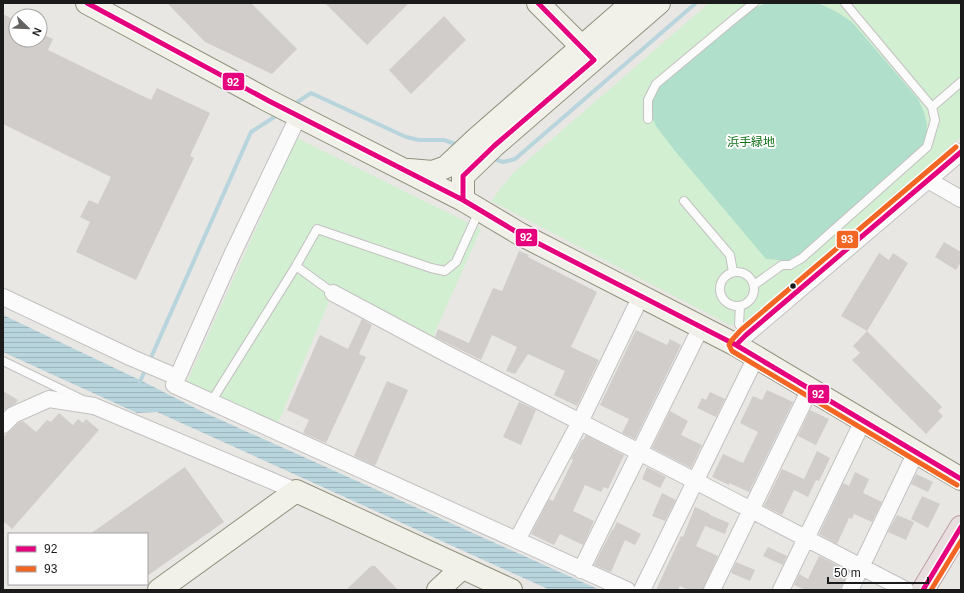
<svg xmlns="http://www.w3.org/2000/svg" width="964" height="593" viewBox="0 0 964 593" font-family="Helvetica,'Noto Sans JP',sans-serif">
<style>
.park{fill:#d2efd2}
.pitch{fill:#b0dfcb}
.water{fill:url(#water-rules)}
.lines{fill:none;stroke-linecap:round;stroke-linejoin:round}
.stream{stroke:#b8d4dc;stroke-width:4}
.building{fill:#d0cdcb}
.lane-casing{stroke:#c2c1c0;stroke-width:10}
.street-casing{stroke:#c2c1c0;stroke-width:18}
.secondary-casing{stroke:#90917d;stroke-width:24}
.highway-casing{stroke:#bc9da6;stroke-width:24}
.lane{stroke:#fcfbfb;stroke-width:8}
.street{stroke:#fcfbfb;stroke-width:16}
.secondary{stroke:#f2f1e9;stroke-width:22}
.highway{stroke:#e8dedf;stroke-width:22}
.bus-1-casing{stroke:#fff;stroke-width:8}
.bus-2-casing{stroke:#fff;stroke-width:8}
.bus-1{stroke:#e5007d;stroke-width:5}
.bus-2{stroke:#f26522;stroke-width:5}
.bus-dot{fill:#1b1b1b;stroke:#fff;stroke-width:1.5}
.labels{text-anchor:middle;stroke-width:4;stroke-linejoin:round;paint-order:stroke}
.park-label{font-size:12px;fill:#107219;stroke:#fff}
.line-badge{stroke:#fff;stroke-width:1.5}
.badge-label{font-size:11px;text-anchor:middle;font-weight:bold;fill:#fff}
</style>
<defs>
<pattern id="water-rules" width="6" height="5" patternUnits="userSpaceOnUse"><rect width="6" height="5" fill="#b8d4dc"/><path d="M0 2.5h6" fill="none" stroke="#9eb5bc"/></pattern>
</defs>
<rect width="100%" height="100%" fill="#e9e7e4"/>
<path class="park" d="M709,3H961V137L745,324L730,325L491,201L513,173Z
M297,138L481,229L432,339L335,287L277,426L186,384Z"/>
<path class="pitch" d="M766,3H818L837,12L852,22L918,99C926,116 930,126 924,144L816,243L790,261L766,259L675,151L656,126L651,114L653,98L659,87L749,11Z"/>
<path class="water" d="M3,315L144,382L203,412L600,590H550L157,412L137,413L3,352Z"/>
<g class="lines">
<path class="stream" d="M293,105L311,93L406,137L419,140H444L458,145
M491,158L503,162L515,159L696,3
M149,362L251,132L279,114
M139,384L146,368"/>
</g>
<path class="building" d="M167,3H251L297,49L272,74L205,42Z
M325,3H409L367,45Z
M3,14L16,21V40H40V33L53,39L48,50L151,100L157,88L210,113L190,156L194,158L136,280L76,252L90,222L80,217L89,200L98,204L111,177L3,124Z
M444,16L466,40L411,94L389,70Z
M944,242L961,252V262L956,270L935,257Z
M519,251L529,255L528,257L597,292L571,347L599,360L577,406L554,395L565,371L528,354L515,374L506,371L517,347L492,335L481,360L435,337L438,329L469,343L493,288L502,291Z
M879,253L889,260L893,253L908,263L867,331L841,316Z
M362,319L372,325L359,354L366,357L326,443L303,433L309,420L287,410L320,335L348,349Z
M636,330L667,345L670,339L681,345L635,439L622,433L629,419L600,405Z
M867,331L942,407L938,411L943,416L926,434L852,360L860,353L853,346Z
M387,381L408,390L375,466L354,456Z
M767,390L793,402L749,492L729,483V485L712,477L723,454L743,463L758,432L740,423L753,396L762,400Z
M3,391L18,400L16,403L5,410L3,409Z
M710,392L725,399L716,417L697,408L702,398L706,400Z
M519,402L536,410L521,445L503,437Z
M810,410L829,419L816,445L798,436Z
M670,411L688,421L681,435L702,445L691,468L652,448Z
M59,413L73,425L78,419L83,423L86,419L99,430L12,529L3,521V437L18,423L23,421L36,432L47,420L51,422Z
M586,435L624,455L608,489L604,487L601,492L585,485L573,511L594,521L583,545L560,534L554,545L531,534L549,499L553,501L573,460L571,459L582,439L583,440Z
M817,451L830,458L819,481L816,480L808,497L794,490L782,515L764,506L782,469L804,479Z
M185,467L224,522L147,576V534H90Z
M647,467L666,477L660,488L642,479Z
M855,472L869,479L863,493L882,502L872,522L854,514L852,519L849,518L837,544L819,534L843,483L849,486Z
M916,474L933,482L928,492L911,484Z
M662,493L676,500L665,521L652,516Z
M922,496L940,504L928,528L911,519Z
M695,507L710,514V515L729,523L725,534L705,526L696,546L718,556L703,590H688L680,586L678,590H656L681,536L683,537Z
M897,515L914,522L906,540L888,532Z
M617,522L641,534L635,545L625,540L611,572L594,565L612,530H613Z
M768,547L787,556L783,565L763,556Z
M819,556L849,571L840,590H803V589L794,585L799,574L808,579Z
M736,562L755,570L750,581L731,573Z
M371,566H375L398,590H346Z"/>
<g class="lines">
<defs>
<path id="lane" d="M932,107L961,82
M648,119V100L656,84L734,19L754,3
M684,201L730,255L733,272
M296,266L333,293
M720 289a17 17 0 1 1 34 0a17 17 0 1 1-34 0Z
M754,285L782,265H790L802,258L927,147L935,120L932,107L845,3
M740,306L739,324L746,335
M3,361L81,399
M211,402L296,266L317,229L431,268L445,271L456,262L479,211"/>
<path id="street" d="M298,117L232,255L174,385L627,590
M928,180L961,199
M333,293L449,355L639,452L906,590
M3,297L132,358L177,377
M736,345L746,335L961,152
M3,425L13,415L49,399L94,406L296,491
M517,540L580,422L641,296
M581,570L701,327
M642,590L756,357
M712,590L810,389
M781,590L863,421
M850,590L916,452"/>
<path id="secondary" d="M87,3L269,101L463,200L520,234L736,345L961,479
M538,3L592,57
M409,170L433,172L446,167L477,138L632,3
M463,200V176L494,146L659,3
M159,590L296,491L511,590
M438,590L462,568"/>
<path id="highway" d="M923,590L961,527"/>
</defs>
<use href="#lane" class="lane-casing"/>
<use href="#street" class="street-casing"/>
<use href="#secondary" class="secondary-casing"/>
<use href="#highway" class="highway-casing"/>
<use href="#lane" class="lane"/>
<use href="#street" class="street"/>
<use href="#secondary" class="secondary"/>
<use href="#highway" class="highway"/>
<defs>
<path id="bus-1" d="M87,3L269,101L463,200L520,234L736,345L961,479
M538,3L594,60
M463,200V176L494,146L594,60
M736,345L746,335L961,152
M923,590L961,527"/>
<path id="bus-2" d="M956,147L741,330L731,341L729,345L732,351L957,485
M931,590L961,541"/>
</defs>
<use href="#bus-1" class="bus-1-casing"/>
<use href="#bus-2" class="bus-2-casing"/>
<use href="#bus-1" class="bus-1"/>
<use href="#bus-2" class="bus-2"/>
</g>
<circle class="bus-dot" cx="793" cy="286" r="3.5"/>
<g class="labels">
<g class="park-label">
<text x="751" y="146">浜手緑地</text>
</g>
</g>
<g class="line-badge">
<rect x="222" y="72" width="23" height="19" rx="4" fill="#e5007d"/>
<rect x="515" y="228" width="23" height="19" rx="4" fill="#e5007d"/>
<rect x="836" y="230" width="23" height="19" rx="4" fill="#f26522"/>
<rect x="807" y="384" width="23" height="20" rx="4" fill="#e5007d"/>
</g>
<g class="badge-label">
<text x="233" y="86">92</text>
<text x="526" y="241">92</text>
<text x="847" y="243">93</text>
<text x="818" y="398">92</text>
</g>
<rect width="964" height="593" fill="none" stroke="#1b1b1b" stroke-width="8"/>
<rect x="8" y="533" width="140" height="52" fill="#ffffff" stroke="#a4a4a4"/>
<rect x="16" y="546" width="20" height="6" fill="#e5007d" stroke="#a4a4a4"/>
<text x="44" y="553" font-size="12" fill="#1b1b1b">92</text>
<rect x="16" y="566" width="20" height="6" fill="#f26522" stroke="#a4a4a4"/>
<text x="44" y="573" font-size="12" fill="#1b1b1b">93</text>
<g transform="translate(28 28) rotate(113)"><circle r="19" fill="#ffffff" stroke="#a4a4a4"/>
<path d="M0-3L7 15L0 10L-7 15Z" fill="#636261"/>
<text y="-6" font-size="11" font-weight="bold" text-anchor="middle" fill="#1b1b1b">N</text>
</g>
<path d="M828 577v6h100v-6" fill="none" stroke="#1b1b1b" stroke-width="2"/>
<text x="834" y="577" font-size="12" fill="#1b1b1b" stroke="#ffffff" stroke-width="3" paint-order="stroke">50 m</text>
</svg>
